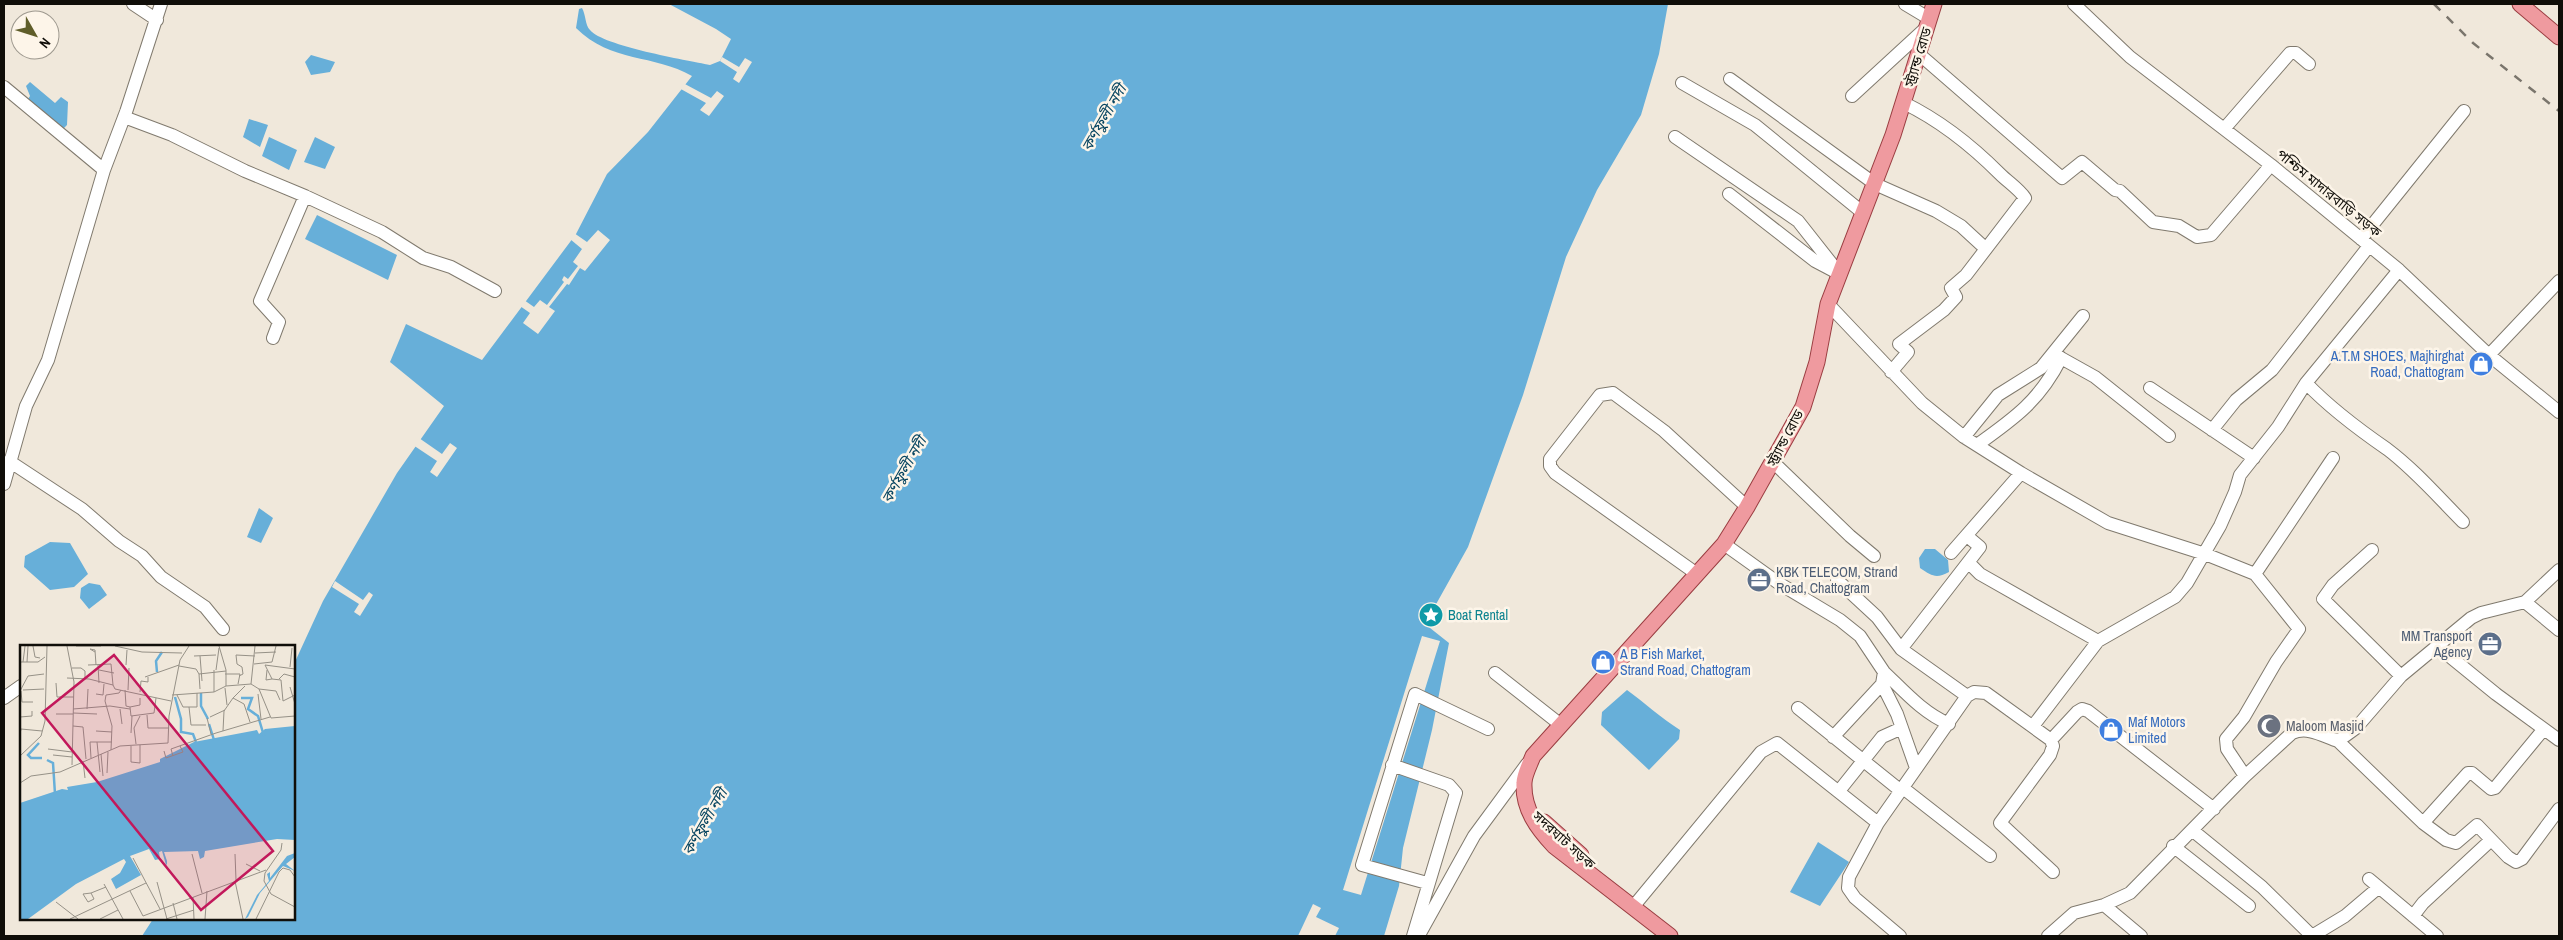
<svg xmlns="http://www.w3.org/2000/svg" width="2563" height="940" viewBox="0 0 2563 940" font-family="'Archivo Narrow','Noto Sans Bengali',sans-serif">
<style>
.water{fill:#67afd9}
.pier{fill:#f0e8db}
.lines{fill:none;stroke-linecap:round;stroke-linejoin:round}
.minor-casing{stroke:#807a6e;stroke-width:14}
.major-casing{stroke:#9a3d41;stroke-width:17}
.minor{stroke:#fff;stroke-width:12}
.major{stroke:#ef9a9f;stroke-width:15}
.rail{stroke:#7a756c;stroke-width:2.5;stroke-dasharray:9 9;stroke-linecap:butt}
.labels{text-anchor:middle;stroke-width:5;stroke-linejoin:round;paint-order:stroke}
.street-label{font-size:14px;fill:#100e09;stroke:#fdf5e9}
.shop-label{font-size:14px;fill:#366cbe;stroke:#fdf5e9;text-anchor:start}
.service-label{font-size:14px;fill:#4e5e75;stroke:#fdf5e9;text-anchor:start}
.culture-label{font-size:14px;fill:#0d838f;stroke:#fdf5e9;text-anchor:start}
.worship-label{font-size:14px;fill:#5b616d;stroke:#fdf5e9;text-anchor:start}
.water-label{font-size:15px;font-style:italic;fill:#064460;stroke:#fdf5e9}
.inset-river{fill:none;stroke:#67afd9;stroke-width:2.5}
.inset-road{fill:none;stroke:#969187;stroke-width:1}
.view{fill:#c2185b;fill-opacity:0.15;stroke:#c2185b;stroke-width:2.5}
.inset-edge{fill:none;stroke:#100e09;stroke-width:2.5}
</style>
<rect width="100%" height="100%" fill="#f0e8db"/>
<path class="water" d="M669,4H1668L1659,54L1641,115L1597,190L1566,257L1523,395L1468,547L1425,624L1449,643L1432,730L1403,848L1399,886L1384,936H142L153,919H294V664L323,601L397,473L444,406L390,362L406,324L482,360L576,234L607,174L648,132L692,76C654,54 611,63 576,28L579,9L582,8C586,15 585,25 590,30C603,46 686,60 710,65L720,61L731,39L716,29Z
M311,55L335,62L330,72L311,75L305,62Z
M30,82L55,103L61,97L68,102L67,125L62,130L27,101L30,96L26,86Z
M249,119L268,125L260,147L243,137Z
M269,137L297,150L289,170L262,156Z
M315,137L335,147L325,169L304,162Z
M317,215L397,255L388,280L305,239Z
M259,508L273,518L261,543L247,537Z
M50,542L70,543L88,574L74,587L50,590L24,567L25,556Z
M1925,549H1935L1948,560L1949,572C1936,579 1932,576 1920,568L1919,558Z
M89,583L100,585L107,595L89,609L80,598L81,588Z
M1627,690C1645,703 1661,718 1680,730L1679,739L1649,770L1601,725L1602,712Z
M1818,842L1849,862L1820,906L1790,892Z"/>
<path class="pier" d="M722,57L739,67L745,58L752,62L739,83L733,79L737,72L720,61Z
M683,83L711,98L717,91L724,96L709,116L700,110L706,103L679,88Z
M598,230L610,240L585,271L580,268L569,285L567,284L549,307L555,311L538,334L523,323L530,313L520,306L524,300L534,307L540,300L547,305L564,282L562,280L564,276L568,279L578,266L573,262L582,249L570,239L574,233L587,242Z
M419,438L442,454L450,443L457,448L437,477L430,472L437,461L413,445Z
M335,581L363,600L369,592L373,595L360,616L354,612L359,604L332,587Z
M1422,636L1440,641L1361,895L1343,890Z
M1313,904L1321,908L1316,917L1339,928L1335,936H1298Z"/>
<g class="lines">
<defs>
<path id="minor" d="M133,4L157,20
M1905,4L1930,19
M2074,4L2130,57L2271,165L2399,270L2489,355L2559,412
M1919,54L2062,178L2082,162L2115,190L2120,191L2153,222L2179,226L2197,237L2211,235L2271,165
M1730,79L1875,184L1936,211L1961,226L1986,249
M1682,83L1755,125L1862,212
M4,87L104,170
M1852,96L1927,27
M124,117L172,135L245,171L305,196L382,232L423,258L451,267L495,291
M2224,129L2290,53H2296L2309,64
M1675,137L1798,221L1839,273
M1729,194L1815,261L1834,271
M2361,239L2464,111
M1828,304L1922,403L1964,437L2021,473L2108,523L2205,554L2255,574L2299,629L2276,662L2244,717L2226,739L2227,749L2245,776
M273,338L279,322L260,301L305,196
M2489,355L2559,281
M2061,358L2095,377L2169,436
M1891,372L1908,352L1899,344L1944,310L1956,297L1951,288L1966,275L2025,198C2019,189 2008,182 2000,174C1971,145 1941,121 1904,103
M2306,383C2331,409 2358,429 2387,449C2415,470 2438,497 2463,522
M2150,388L2254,458
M2212,430L2236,400L2272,370L2369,246
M1964,437L1998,395L2041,368L2083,316
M1977,445C2015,418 2040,400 2061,358L2055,353
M9,461L82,509L119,541L142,556L161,577L205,607L223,629
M1773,462L1850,536L1874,556
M4,484L26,406L48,360L104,170L126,112L161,4
M1724,544L1780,584L1840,620L1860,636L1884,672L1882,684L1897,714L1916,768
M2372,550L2333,585L2323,599L2401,676
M1951,553L2021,473
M1969,563L1980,574L2098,641
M1697,574L1555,473L1550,466V459L1600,395L1613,393L1664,431L1747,507
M2255,574L2333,458
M1837,580L1877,617L1901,649L1967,696
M2525,602L2559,630
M2437,646L2496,694L2559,740
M1901,649L1980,547L1967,536
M1884,672C1904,691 1923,713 1949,724
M1495,673L1561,725
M4,698L21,686
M1798,708L1901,791
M2033,726L2098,641L2175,597L2187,583L2220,526L2235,492L2240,475L2278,427L2306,383L2399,270
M1833,737L1882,684
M2051,740L2077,712L2082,709L2088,711L2214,809
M2338,741L2423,823L2446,840L2456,843L2477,825L2508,857L2516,862L2522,859L2559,809
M1392,765L1449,785L1456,793L1413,936
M1903,788L1990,856
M1839,791L1882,737L1902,728
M2423,823L2468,773H2472L2491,789L2495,788L2543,730
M2192,830L2262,887L2312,936
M2173,846L2249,906
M2369,879L2437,936
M1427,883L1362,865L1415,694L1488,729
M2104,905L2141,936
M1633,907L1761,752L1777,743L1878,823
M2413,916L2423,903L2491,840
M1419,935L1474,836L1527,764
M1900,936L1855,898L1848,888L1849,877L1878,823L1967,696L1974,692L1986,693L2051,740L2053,746L2050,755L2000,823L2053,872
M2048,936L2074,913L2104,905L2130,893L2245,776L2292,733C2308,726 2323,736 2338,741L2356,728L2401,676L2471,618L2481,613L2525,602L2559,570
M2312,936L2345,916L2378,888"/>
<path id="major" d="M2520,4L2559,37
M1544,822L1581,855
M1670,936L1554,846C1537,828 1523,809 1524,783C1524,775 1530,764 1533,756L1724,544L1747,507L1803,407L1817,362L1828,304L1893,135L1934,4"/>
</defs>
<use href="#minor" class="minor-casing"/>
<use href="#major" class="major-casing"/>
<use href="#minor" class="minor"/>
<use href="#major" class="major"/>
<path class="rail" d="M2434,4L2473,43L2559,111"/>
</g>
<defs>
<symbol id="shop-disc" viewBox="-11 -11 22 22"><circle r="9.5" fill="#3f7fe0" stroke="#fdf5e9"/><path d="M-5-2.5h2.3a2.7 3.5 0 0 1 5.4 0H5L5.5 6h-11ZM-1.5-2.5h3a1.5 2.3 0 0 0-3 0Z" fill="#fff"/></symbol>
<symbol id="office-disc" viewBox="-11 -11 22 22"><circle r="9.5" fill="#5c6f8a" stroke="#fdf5e9"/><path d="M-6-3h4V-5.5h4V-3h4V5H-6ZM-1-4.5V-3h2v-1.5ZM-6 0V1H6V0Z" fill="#fff"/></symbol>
<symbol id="sight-disc" viewBox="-11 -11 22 22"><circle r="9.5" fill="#0f9aa8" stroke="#fdf5e9"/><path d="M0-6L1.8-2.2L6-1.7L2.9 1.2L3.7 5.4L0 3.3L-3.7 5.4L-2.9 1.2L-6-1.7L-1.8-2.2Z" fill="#fff"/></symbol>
<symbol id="mosque-disc" viewBox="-11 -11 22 22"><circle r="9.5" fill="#6b7280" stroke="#fdf5e9"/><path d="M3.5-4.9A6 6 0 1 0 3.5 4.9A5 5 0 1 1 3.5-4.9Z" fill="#fff"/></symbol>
</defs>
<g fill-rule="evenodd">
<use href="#shop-disc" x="2467" y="350" width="28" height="28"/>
<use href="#office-disc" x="1745" y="566" width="28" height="28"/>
<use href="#sight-disc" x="1417" y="601" width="28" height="28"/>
<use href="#office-disc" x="2476" y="630" width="28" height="28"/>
<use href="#shop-disc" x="1589" y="648" width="28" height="28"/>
<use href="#mosque-disc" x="2255" y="712" width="28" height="28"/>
<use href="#shop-disc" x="2097" y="716" width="28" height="28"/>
</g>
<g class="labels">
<g class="street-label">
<text transform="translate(1918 57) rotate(-73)" y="5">স্ট্র্যান্ড রোড</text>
<text transform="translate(2329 193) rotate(39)" y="5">পশ্চিম মাদারবাড়ি সড়ক</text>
<text transform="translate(1785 438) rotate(-62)" y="5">স্ট্র্যান্ড রোড</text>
<text transform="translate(1564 840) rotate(42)" y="5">সদরঘাট সড়ক</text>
</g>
<g class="shop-label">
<text x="2464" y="361" text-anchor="end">A.T.M SHOES, Majhirghat<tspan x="2464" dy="16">Road, Chattogram</tspan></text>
<text x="1620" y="659">A B Fish Market,<tspan x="1620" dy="16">Strand Road, Chattogram</tspan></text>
<text x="2128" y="727">Maf Motors<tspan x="2128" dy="16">Limited</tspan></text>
</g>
<g class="service-label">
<text x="1776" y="577">KBK TELECOM, Strand<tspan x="1776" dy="16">Road, Chattogram</tspan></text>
<text x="2472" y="641" text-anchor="end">MM Transport<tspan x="2472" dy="16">Agency</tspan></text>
</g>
<g class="culture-label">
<text x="1448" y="620">Boat Rental</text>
</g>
<g class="worship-label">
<text x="2286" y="731">Maloom Masjid</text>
</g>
<g class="water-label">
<text transform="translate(1104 118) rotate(-60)" y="5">কর্ণফুলী নদী</text>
<text transform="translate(904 470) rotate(-60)" y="5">কর্ণফুলী নদী</text>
<text transform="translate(705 822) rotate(-60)" y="5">কর্ণফুলী নদী</text>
</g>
</g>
<g transform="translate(20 645)">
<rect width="275" height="275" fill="#f0e8db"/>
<path d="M275,81V195L257,194L185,206L184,212L180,214L178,206L144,207L147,216V219L146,220L142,206L139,207L140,214L135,215L129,204L110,211L121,230L96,244L91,234L100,228L106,217L104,214L56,239L8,274H0V158L42,144L48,145L47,142L77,137L140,117V114L174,97L237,85L239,89L245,84ZM275,208V212L266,219L275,226L263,221L240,248L228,272L225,274L237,250L249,236L247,229L250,227V233L267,211Z" fill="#67afd9"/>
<path class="inset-river" d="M137,27L136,16L142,7M181,48V61L188,74M155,52L161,74V87L173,89L176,97M221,53H232L228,64L238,71L244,91M189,79L194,95M19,98L8,110L11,113H22M27,115L33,118L35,149"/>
<path class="inset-road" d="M13,1L15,12L20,13M47,1L54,37L52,120M56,1H81M95,1L122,7L162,8M199,1L206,25V41M235,1L231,39L239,44L251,73L275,71M75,7L70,4L75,5L76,20M235,8L256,7M174,11L196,10M180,11L182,36M0,17H18L25,12M3,17L5,1M7,17L8,1M234,19L252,17L256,1M68,20L91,19L93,40M78,20L79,38M106,20L107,5M245,20L252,34L261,35L263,56L275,50M245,20L275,24M159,21L176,24L179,29M270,22L272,3M52,23H61L65,26V33M79,25L94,28M194,25V47M196,25L199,3M247,25L246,35L252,34M205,29H220L218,39M219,31L223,29L222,22L217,19L216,10L235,11M125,32L159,20M47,33L69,34L93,40L95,44L151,56M259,34L264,29L275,32M36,38L37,52H54M225,41L213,53L224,59L230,77M270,42L275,59M205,43L207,60M180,44L179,29L206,26M239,44L256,46L260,55M3,45L24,44M105,45L106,61L110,62M108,45L109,23M0,46L8,31L24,29M1,46L2,57H13M120,47L121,36L128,37V32M76,49L83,50L84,39M238,49L241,74M152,50L194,47L206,41L231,39M157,50L163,62H177V48M120,53V60L110,62L111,71L134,68L136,53M169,62L171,80H186M53,64L90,61L110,64M67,64L68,44M100,64L102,79M53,68L77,69M36,69H53M127,70L128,83H149M0,72L12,71V66M190,72L205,65M187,73L191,89M53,81L63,82L66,114M76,86L92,87M203,86L204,66L213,53M111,88L112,71M196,88L250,72M0,89L1,84L22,86M77,97L80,127M148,98L149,71L160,15L169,1M116,99L114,83L120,71M111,101V117L120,118V100M28,104L52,107M91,105L92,81L85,56L86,50L99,48L101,45M144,106L146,113L163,107L160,101M81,109L83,131M33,110L52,112M0,111L21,91L25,76L27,1M153,111L151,104L196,88M71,113L70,97H92M63,116L65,133M87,128L88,107M0,138L11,131L40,127L100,101L148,98M262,198L261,205L245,228L244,236L251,249L275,262M172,209L182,248M215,209L216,235M113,213L140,264M226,219L240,226M215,236L223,274M137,237L147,274M84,239L103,274M110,246L123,271L246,225M71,248L63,249L68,257L74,254L71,248L86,242M173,252L174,274M36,257L58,274M153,258L157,274M50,274L126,238M80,274L98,265M146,274L174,265M185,274L187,246M236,274L259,227L263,223L270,225L275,232"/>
<path class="view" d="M94,10L253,206L181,265L22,68Z"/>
<rect width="275" height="275" class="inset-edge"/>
</g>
<rect width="2563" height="940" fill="none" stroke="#100e09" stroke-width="10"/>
<g transform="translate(35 35) rotate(129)"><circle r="24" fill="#fdf5e9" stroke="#9e998f"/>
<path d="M0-4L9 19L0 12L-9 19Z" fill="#5f5d29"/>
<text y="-8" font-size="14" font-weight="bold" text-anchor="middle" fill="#100e09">N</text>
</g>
</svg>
